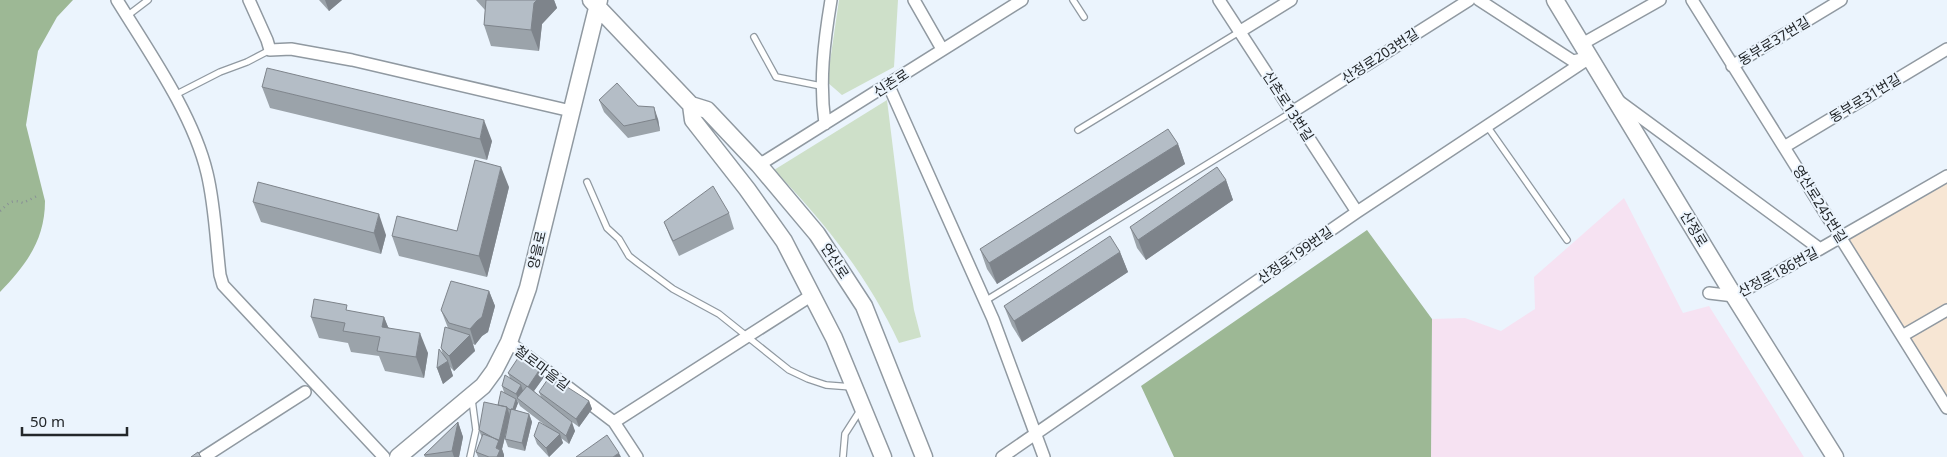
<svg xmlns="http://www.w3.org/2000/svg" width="1947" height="457" viewBox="0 0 1947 457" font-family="'Noto Sans','Noto Sans KR',sans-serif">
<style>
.commercial{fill:#f7e6d4}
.education{fill:#f6e2f2}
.green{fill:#cee0c9}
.forest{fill:#9db895}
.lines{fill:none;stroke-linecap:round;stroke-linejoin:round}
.lane-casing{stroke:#9099a1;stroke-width:8}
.street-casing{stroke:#9099a1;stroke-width:14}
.secondary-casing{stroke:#9099a1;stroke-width:19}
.path{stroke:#899096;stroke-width:2.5;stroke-dasharray:1 4;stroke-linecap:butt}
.lane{stroke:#fff;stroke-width:5.5}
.street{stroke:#fff;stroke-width:11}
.secondary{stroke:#fff;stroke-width:16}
.wall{fill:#9ba3aa}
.shaded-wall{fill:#7e848b}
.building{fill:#b4bdc6;stroke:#7e848b}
.labels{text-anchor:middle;stroke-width:4;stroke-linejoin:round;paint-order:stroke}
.street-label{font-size:14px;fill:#23272a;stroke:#ebf4fd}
</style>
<rect width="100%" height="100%" fill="#ebf4fd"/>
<path class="commercial" d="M1947,176V408L1841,237Z"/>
<path class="education" d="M1624,198L1683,313L1709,306L1804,457H1431L1432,319L1465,318L1501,331L1535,309L1534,277Z"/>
<path class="green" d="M839,0H898L894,67L842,95L827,82Z
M887,100L909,278L914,310L921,337L899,343C869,278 824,221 774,170Z"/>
<path class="forest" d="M0,0H73L57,17L38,51L26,125L45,201C45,240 26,265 0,292Z
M1367,230L1432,319L1431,457H1174L1141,386Z"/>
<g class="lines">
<defs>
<path id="lane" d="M1073,0L1084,17
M127,16L148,0
M754,37L776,77L821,86
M175,95L220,72L247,62L270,50
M1487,126L1567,240
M1078,130L1239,32
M587,182L607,228L619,239L629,256L638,263L673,289L719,314L789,370L808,379L826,385L852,387
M985,301L1292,112
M470,457L476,430L472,400
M843,457L845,434L861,409"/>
<path id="street" d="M117,0C149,52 193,114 207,173C215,206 216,241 220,275L223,285L384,457
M249,0L267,40L270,50L291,49L352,60L571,111
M914,0L942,49
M1219,0L1357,212
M1479,0L1573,61L1587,58
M1692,0L1947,408
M1239,32L1291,0
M1582,44L1660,0
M1732,66L1841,0
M888,84L993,319L1044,457
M1620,102L1820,249
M1292,112L1469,0
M825,124C819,82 824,42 831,0
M1784,147L1947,49
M759,165L1022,0
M1709,293L1734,296L1820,249L1947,176
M1902,336L1947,310
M509,342L614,422L637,457
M614,422L812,295
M204,457L305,392
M1002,457L1357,212L1591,57"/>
<path id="secondary" d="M591,0L691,105L707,110L759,165L817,234L864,306L924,457
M1555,0L1734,296L1835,457
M691,105L693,120L747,189L784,241L834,338L883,457
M398,457L483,386L494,371L509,342L528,288L599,0"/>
</defs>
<use href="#lane" class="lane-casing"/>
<use href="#street" class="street-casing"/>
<use href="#secondary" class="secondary-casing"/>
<path class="path" d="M0,211C8,204 12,198 23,203L37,196"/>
<use href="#lane" class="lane"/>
<use href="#street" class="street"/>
<use href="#secondary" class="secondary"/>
</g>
<path class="wall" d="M319,0H342L329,11Z
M476,0H554L557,8L542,24L539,51L491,46L484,25L485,10Z
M262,87L492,141L487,160L270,108Z
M599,100L638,106L658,119L660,131L628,138L604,112Z
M1178,144L1185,164L997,284L987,269L980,249Z
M1226,180L1233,200L1146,260L1137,248L1130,227Z
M509,187L487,277L399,256L392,236L457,231Z
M253,202L386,235L381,254L261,222Z
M729,213L734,229L679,256L670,237L664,222Z
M1120,252L1128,272L1022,342L1012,326L1004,306Z
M489,291L495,306L488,332L482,336L475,345L473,344L475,351L454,371L450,367L453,376L443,384L437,368L443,355L441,348L448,328L441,310Z
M349,311L384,317L388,327L428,353L424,378L385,371L379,356L351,352L348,343L319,338L311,317Z
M508,373L544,377L534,391L541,397L539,392L589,401L592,409L579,427L568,419L575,431L569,444L561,438L563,443L549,457L537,444L534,436L546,426L520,406L518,402L517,401L518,403L515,410L529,414L532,422L525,451L508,447L505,439L508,425L502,449L504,455V457H478L476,452L482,438L479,430L498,405L504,392L502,386L510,378Z
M458,422L463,437L459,457H425L424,455Z"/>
<path class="shaded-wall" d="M325,0H342L329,11Z
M537,0H554L557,8L542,24L539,51L531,30L534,3Z
M654,107L658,119L660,131L656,119Z
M484,120L492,141L487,160L480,139Z
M1178,144L1185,164L997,284L989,263Z
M501,167L509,187L487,277L479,256Z
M1226,180L1233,200L1146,260L1138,240Z
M379,214L386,235L381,254L374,233Z
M1120,252L1128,272L1022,342L1014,321Z
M489,291L495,306L488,332L482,336L475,345L470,329Z
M384,317L392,337L382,327Z
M420,333L428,353L424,378L416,357Z
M470,335L475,351L454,371L449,356Z
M448,361L453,376L443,384L437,368Z
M540,369L544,377L531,395L528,387Z
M521,385L524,394L518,398L516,394Z
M516,399L518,403L514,414L512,410Z
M589,401L592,409L579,427L576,419Z
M507,407L510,416L502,449L499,441Z
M529,414L532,422L525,451L522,443Z
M458,422L463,437L459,457H454L452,451Z
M572,422L575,431L569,444L566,436Z
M560,434L563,443L549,457L546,448Z
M499,440L504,455V457H497L496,448Z
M619,453L621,457H613Z"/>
<path class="building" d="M486,0H537L534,3L531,30L484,25Z
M267,68L484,120L480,139L262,87Z
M617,83L638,106L654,107L656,119L624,126L599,100Z
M1168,129L1178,144L989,263L980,249Z
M475,160L501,167L479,256L392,236L397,216L457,231Z
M1217,167L1226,180L1138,240L1130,227Z
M258,182L379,214L374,233L253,202Z
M713,186L729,213L673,241L664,222Z
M1110,236L1120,252L1014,321L1004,306Z
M451,281L489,291L482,317L477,321L470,329L449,323L441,310Z
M314,299L347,305L346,310L384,317L382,327L420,333L416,357L377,351L380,337L343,331L345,323L311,317Z
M445,327L470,335L449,356L441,348Z
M439,349L448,361L437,368Z
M522,352L540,369L528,387L508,373Z
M505,375L521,385L516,394L502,386Z
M550,376L589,401L576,419L539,392Z
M527,386L572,422L566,436L517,398Z
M501,391L516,399L513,409H511V410L507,408V407L498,405Z
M484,402L507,407L499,441L479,430Z
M511,409L529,414L522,443L505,439Z
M458,422L452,451L424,455Z
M539,422L560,434L546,448L534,436Z
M483,434L499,440L496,448L500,450L497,457H489L476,452Z
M607,435L619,453L613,457H576Z
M198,452L201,457H191Z"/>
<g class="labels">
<g class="street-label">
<text transform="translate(1774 41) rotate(-31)" y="5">동부로37번길</text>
<text transform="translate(1380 56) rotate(-33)" y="5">산정로203번길</text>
<text transform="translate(891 83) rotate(-33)" y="5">신촌로</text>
<text transform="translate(1865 98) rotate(-31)" y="5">동부로31번길</text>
<text transform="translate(1288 106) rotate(57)" y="5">신촌로13번길</text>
<text transform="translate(1820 204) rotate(58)" y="5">영산로245번길</text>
<text transform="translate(1694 229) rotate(59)" y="5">산정로</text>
<text transform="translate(537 250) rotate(-77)" y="5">양을로</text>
<text transform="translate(1295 255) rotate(-35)" y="5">산정로199번길</text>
<text transform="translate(835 261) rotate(57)" y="5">연산로</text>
<text transform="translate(1778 272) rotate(-28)" y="5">산정로186번길</text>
<text transform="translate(542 368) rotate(37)" y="5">철로마을길</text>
</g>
</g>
<path d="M22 427v8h105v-8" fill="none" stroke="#23272a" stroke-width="2.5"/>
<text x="30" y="427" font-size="15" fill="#23272a" stroke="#ebf4fd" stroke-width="4" paint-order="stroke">50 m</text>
</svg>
